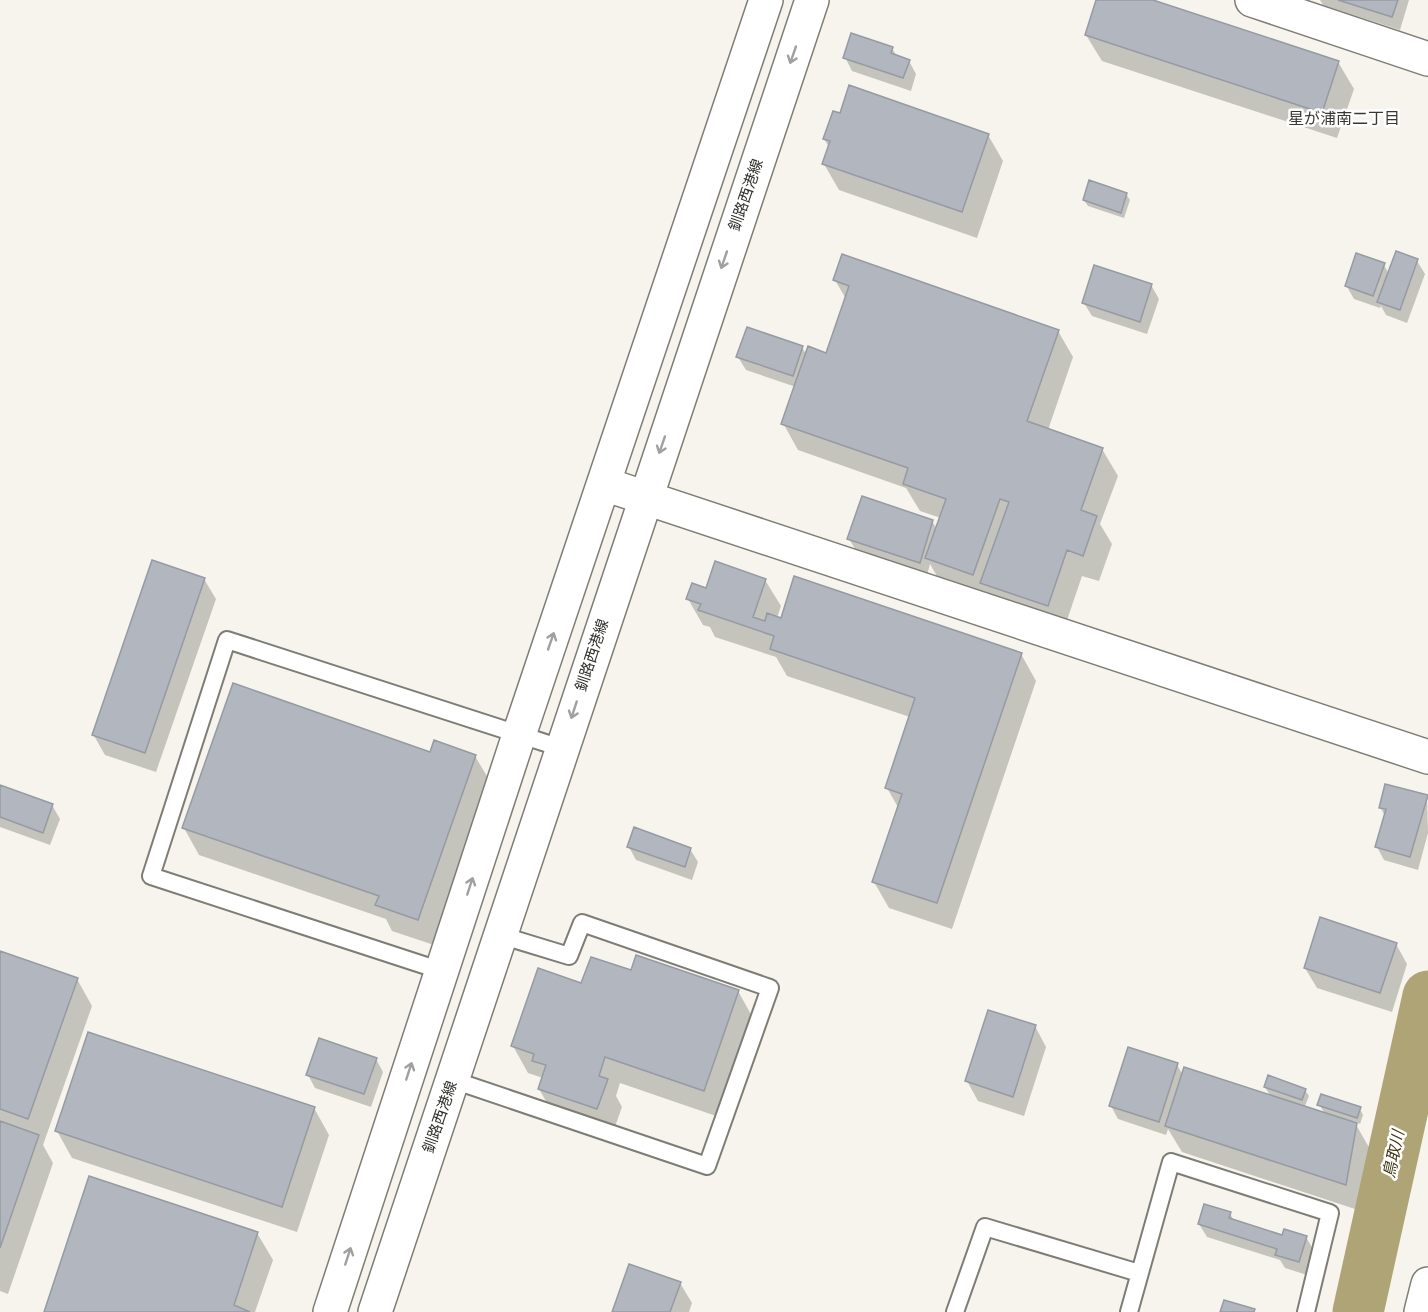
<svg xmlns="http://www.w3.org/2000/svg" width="1428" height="1312" viewBox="0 0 1428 1312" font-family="'Source Sans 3','Noto Sans JP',sans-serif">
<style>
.shadow{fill:#0003}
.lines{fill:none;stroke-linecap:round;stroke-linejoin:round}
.river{stroke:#aea476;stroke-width:51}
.building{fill:#b2b6be;stroke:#969aa2;stroke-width:1.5}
.service-casing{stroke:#7e7d75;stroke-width:20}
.minor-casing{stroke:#7e7d75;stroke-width:36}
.secondary-casing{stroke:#7e7d75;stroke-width:36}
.service{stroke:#fff;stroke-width:16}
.minor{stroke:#fff;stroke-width:33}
.secondary{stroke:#fff;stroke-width:33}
.oneway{stroke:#a0a09f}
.labels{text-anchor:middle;stroke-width:5;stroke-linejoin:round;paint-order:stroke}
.street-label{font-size:15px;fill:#2d2d29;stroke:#fff}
.neighbourhood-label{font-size:16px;fill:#3a3832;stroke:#fff}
.water-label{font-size:16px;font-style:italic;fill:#3f3711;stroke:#fff}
</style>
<rect width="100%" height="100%" fill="#f6f4ec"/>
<path class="shadow" d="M1098,0H1148L1338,62L1354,89L1337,138L1102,61L1086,35Z
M1320,0H1409L1400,30L1323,5Z
M892,48L897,57L909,61L916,74L911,91L852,71L845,57Z
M988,135L1003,161L977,238L839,190L824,164L829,147L824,139Z
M1126,194L1130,200L1124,218L1088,206L1084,200Z
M1396,253L1417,261L1425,274L1407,323L1386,315L1381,306L1380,308L1354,299L1346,285L1384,265L1389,274Z
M835,280L1058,331L1073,357L1048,430L1102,449L1118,476L1100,524L1112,544L1099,581L1082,576L1063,632L942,585L930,564L927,575L857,552L849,539L932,521L937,529L941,518L920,511L906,488L798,450L783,423L796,387L746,370L738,357L802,347L807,356L827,355L846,299Z
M1151,285L1159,299L1147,334L1092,316L1084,303Z
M204,579L216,599L156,772L105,755L93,734Z
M765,580L781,606L777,618L1021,654L1036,681L952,929L889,908L874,882L899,809L887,788L910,717L787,676L776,657L715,637L710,627L703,625L688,599L706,590Z
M431,754L475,756L491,783L434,945L392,931L386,919L199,855L184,828Z
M0,786L52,805L60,819L50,845L0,827Z
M1427,796L1428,833L1418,870L1384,860L1377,847L1385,816L1380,807Z
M629,847L690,849L698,862L692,880L636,860Z
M1396,944L1407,964L1392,1012L1317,988L1305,968Z
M0,952L77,979L92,1006L43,1145L53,1163L8,1294L0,1291Z
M631,972L738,991L753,1018L719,1117L620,1083L616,1096L622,1107L612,1135L554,1115L539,1089L543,1078L528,1073L513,1046L582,985Z
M1035,1026L1046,1047L1024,1116L978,1101L967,1081Z
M376,1059L383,1072L371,1107L315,1088L308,1075Z
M1177,1065L1183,1075L1271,1097L1265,1087L1305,1090L1309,1096L1304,1108L1325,1114L1319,1104L1360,1109L1363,1115L1360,1124L1354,1121L1371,1151L1361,1211L1182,1152L1168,1129L1166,1135L1118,1119L1111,1106Z
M314,1108L329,1135L297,1232L72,1158L57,1131Z
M1230,1213L1234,1221L1283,1237H1306L1314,1251L1307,1275L1285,1268L1280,1260L1207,1237L1199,1224Z
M257,1233L273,1260L255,1312H46Z
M680,1283L692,1303L689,1312H613Z"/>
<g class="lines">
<path class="river" d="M1358,1312L1428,996"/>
</g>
<path class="building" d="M1096,0H1153L1339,61L1322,113L1085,35Z
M1338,0H1398L1392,17Z
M851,33L893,47L891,53L910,60L903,78L843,58Z
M849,85L989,134L962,212L822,164L830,141L823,139L833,111L840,113Z
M1089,180L1127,193L1121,213L1083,200Z
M1396,251L1418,259L1400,310L1377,302Z
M1356,253L1385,263L1373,296L1345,286Z
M842,254L1059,330L1027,421L1103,448L1081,510L1097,516L1083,556L1067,550L1048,606L980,583L1009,502L1000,499L973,575L925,558L946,499L903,484L908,468L781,424L808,346L826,353L849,286L833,280Z
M1094,265L1152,284L1140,322L1082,303Z
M747,327L803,346L793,376L736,357Z
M862,496L933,520L920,563L847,539Z
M152,560L205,578L145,753L92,735Z
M715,561L766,579L753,617L765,621L767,613L781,618L794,576L1022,653L937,903L872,882L902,794L885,788L915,698L770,649L774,636L698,610L701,604L686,599L692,583L706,588Z
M233,683L430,752L434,740L476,755L418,920L375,905L379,896L182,828Z
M1385,784L1428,795L1410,857L1375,847L1386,809L1379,808Z
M0,785L53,804L43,833L0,817Z
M634,827L691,848L685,867L627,847Z
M1320,917L1397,943L1380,993L1304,968Z
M0,951L78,978L28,1119L0,1109Z
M636,955L739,990L704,1091L605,1057L599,1076L608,1079L597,1109L538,1089L546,1065L532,1061L534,1054L511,1046L538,968L581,983L591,957L631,970Z
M988,1010L1036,1025L1013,1097L965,1081Z
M88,1032L315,1107L282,1207L55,1131Z
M319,1038L377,1058L364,1094L306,1075Z
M1128,1047L1178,1063L1159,1122L1109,1106Z
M1184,1067L1357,1123L1346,1185L1165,1126Z
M1268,1075L1306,1089L1302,1100L1264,1087Z
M1321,1094L1361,1107L1357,1118L1317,1105Z
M0,1121L39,1135L0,1248Z
M89,1176L258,1232L234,1305L250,1312H44Z
M1204,1204L1231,1212L1229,1218L1282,1235L1284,1229L1307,1236L1299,1262L1275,1255L1277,1249L1198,1224Z
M629,1264L681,1282L670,1312H612Z
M1224,1300L1255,1309L1254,1312H1220Z"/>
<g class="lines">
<defs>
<path id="service" d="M442,971L151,876L227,640L561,748
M453,1080L707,1166L770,988L582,923L569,956L500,935
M955,1312L985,1227L1139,1273
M1129,1312L1171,1162L1330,1213L1306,1312"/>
<path id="minor" d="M1252,0L1428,59
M604,484L1428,757
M1421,1312L1428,1284"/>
<path id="secondary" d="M330,1312L519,735L766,0
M375,1312L812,0"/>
</defs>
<use href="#service" class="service-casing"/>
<use href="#minor" class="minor-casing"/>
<use href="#secondary" class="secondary-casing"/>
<use href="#service" class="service"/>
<use href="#minor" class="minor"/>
<use href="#secondary" class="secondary"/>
</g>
<defs><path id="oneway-shaft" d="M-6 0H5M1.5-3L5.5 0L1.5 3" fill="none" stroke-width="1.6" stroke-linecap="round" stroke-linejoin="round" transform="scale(1.5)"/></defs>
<g class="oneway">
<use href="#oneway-shaft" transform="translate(793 55) rotate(109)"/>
<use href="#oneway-shaft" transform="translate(724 260) rotate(109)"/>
<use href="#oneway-shaft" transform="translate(662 445) rotate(109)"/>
<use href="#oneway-shaft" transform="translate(551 641) rotate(-71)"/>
<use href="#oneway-shaft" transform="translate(574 710) rotate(108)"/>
<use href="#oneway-shaft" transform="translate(470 886) rotate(-72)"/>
<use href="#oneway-shaft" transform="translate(409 1071) rotate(-72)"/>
<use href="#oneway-shaft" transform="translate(348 1256) rotate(-72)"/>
</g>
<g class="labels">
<g class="street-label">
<text transform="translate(746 195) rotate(-71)" y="5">釧路西港線</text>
<text transform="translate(592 655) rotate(-72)" y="5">釧路西港線</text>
<text transform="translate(440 1117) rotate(-71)" y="5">釧路西港線</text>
</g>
<g class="neighbourhood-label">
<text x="1344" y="124">星が浦南二丁目</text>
</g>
<g class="water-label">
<text transform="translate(1393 1154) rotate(-78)" y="6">鳥取川</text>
</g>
</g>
</svg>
